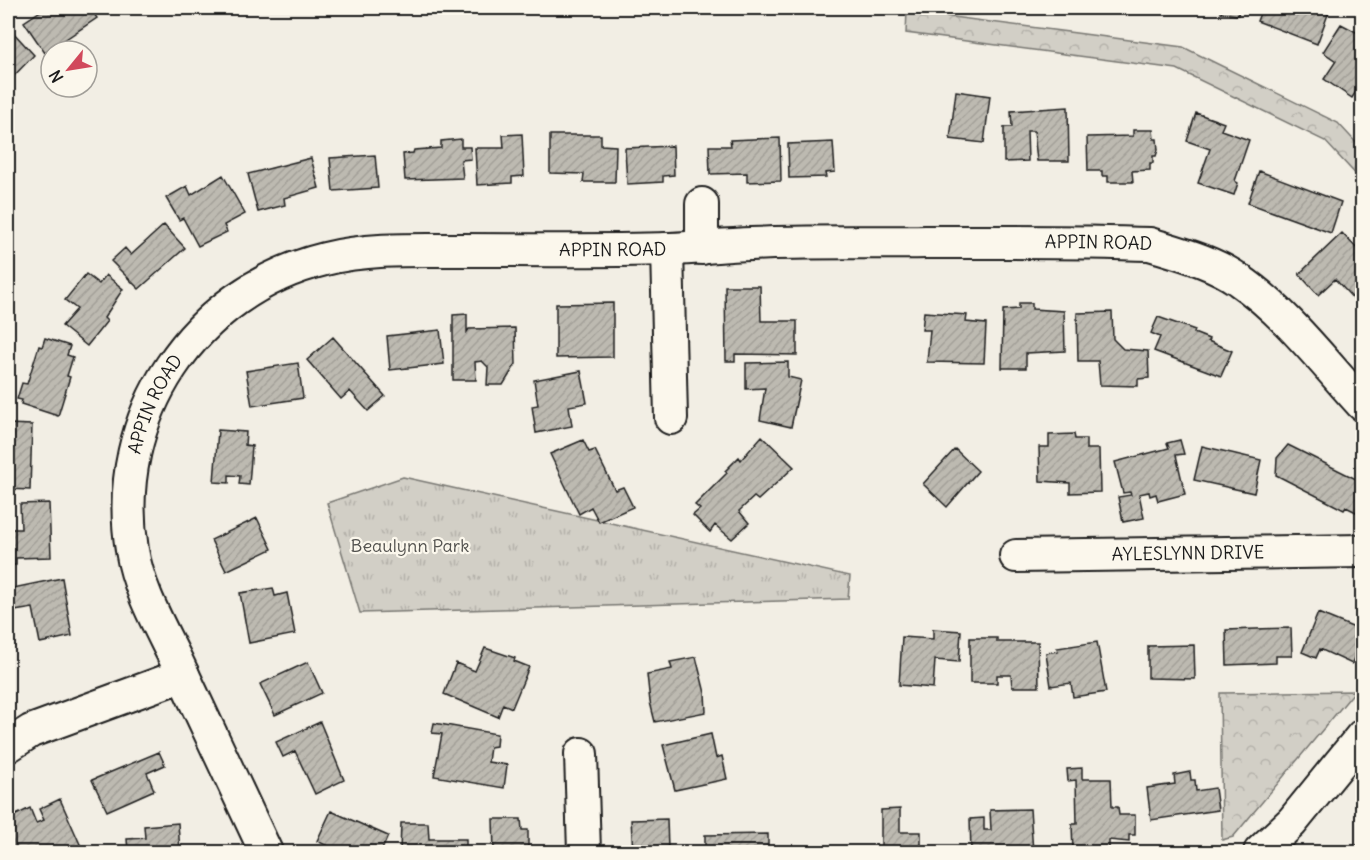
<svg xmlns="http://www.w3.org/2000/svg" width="1370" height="860" viewBox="0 0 1370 860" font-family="Delius,sans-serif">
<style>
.forest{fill:url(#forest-crowns);stroke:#777671;stroke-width:1.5}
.park{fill:url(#park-tufts);stroke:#777671;stroke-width:1.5}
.building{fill:url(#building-hatch);stroke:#1c1c1c;stroke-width:1.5}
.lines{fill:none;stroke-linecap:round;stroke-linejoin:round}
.minor-casing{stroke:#1c1c1c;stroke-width:36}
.minor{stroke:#fbf7ec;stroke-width:32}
.labels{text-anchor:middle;stroke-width:4.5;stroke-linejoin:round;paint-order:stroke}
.street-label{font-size:18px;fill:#1c1c1c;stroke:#fbf7ec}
.park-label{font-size:18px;fill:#53524f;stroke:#fbf7ec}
</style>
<defs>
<pattern id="forest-crowns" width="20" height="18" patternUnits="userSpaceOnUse" patternTransform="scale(1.5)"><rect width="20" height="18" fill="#d2cfc6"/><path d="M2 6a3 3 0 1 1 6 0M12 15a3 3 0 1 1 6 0" fill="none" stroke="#b4b1aa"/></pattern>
<pattern id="park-tufts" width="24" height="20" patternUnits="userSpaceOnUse" patternTransform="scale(1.5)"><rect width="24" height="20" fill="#d2cfc6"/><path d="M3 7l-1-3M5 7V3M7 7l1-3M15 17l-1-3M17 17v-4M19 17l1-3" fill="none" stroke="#b4b1aa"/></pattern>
<pattern id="building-hatch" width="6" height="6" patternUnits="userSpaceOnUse" patternTransform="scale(1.5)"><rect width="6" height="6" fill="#bdbab1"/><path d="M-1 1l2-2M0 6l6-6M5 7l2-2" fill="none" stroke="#a29f98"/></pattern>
</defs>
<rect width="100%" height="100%" fill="#f2eee4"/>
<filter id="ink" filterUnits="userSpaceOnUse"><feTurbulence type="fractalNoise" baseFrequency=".0167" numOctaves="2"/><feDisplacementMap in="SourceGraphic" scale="12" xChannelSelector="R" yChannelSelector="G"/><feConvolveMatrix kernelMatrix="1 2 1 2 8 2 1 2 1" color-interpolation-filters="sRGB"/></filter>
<g filter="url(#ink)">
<path class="forest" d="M907,11L1183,47L1338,123L1362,149V181L1325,141L1177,69L906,33Z
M1355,691L1233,837L1222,840L1220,693Z"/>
<path class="park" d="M403,477L850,576L848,599L360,613L327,503Z"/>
<path class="building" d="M45,8H90L97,18L45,53L24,22Z
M1222,8H1239L1238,15L1221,13Z
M1262,8H1327L1330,9L1317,44L1257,21Z
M1341,24L1362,35V82L1352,98L1324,79L1336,61L1323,52Z
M11,30L34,55L8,82V34Z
M956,91L990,96L984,143L950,139Z
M1068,107L1069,161H1037L1034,131H1027L1028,161L1004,162V127H1012L1011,111Z
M1196,113L1224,123L1221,130L1249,140L1235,181L1238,183L1234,195L1198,183L1210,149L1187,141Z
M1133,130H1153L1154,139H1157L1158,150L1156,156H1153V163H1150V170L1132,171L1133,182H1108V176H1102V171H1088L1087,137L1133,136Z
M522,134L524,176L512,177V183L477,185L475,148H504L503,135Z
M550,135H601V145L616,146L615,182H583L584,174L550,173Z
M780,138L781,181L747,182V173L710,174L709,146H731L730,140Z
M461,139V147H470L471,159L461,160L463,178L405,180L403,154L413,153L414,150L441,148V141Z
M833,142L835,172L825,173L826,177L789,178L788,144Z
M673,146L674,175L663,176V182L627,184L625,148Z
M375,155L378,188L333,191L330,158Z
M311,158L319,188L284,198L285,205L258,212L248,174Z
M1259,171L1341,202L1331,233L1248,203Z
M223,175L245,214L224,225L227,232L198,246L183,218L179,220L166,198L187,186L191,195Z
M164,225L185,248L139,289L111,261L125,248L131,255Z
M1342,233L1362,254V300L1358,304L1335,279L1318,295L1299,274Z
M86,274L99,284L106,275L123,289L104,318L107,321L87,346L62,326L77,309L65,300Z
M725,286H760L761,321H797V355L735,354V361H726Z
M613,303V357L556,358V304Z
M1019,303H1032V309L1064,311L1065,351L1026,353V368H1002L1003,310L1019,309Z
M924,312L967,315L966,322L986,324L984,363L927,362L930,330H922Z
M1112,312L1113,339L1123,349L1148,351L1149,378L1138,379V386L1100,385L1098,361H1078L1077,313Z
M467,314V332L469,329L515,328L516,364L503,385H487L488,367L482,361L475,362L476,380H453V315Z
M1158,317L1195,330L1194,333L1209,339L1208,341L1232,351L1221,376L1154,351L1160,337L1151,333Z
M440,330L444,364L390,370L387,336Z
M333,337L385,396L368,411L350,391L341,399L307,360Z
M45,338L70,346L67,355L73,357L67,376L70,377L58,416L21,404L22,400L17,399L22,383L27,384L39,346L42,347Z
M788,362V377L801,380L791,427L760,420L765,388L746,389V363Z
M298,363L303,398L252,406L246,371Z
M581,371L587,403L569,406L572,426L536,433L532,406L538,405L534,380Z
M8,424L32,425L30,490L8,489Z
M218,430L246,432L245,445L252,446L249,485L239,484L240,476L229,475V483L214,482Z
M1074,434L1075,439H1086V449H1099L1100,492L1070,493V483L1040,481L1039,447H1049V435Z
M762,436L794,467L758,500L754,497L739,511L749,523L732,539L715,525L710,532L693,515L700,509L695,505L727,473L725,471L739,457L741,460Z
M583,440L589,452L595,450L615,490L623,487L633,507L599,522L591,507L579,514L550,454Z
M1180,440L1184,454L1176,455L1185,494L1158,501L1156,494L1150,496L1149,492L1139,494L1144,518L1123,522L1118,497L1131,495L1130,492L1123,493L1115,462L1169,448L1167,443Z
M1288,445L1362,482V515L1346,507L1344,510L1276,475L1277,458Z
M1202,446L1261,460L1254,493L1194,480Z
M955,449L978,471L947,507L923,484Z
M49,503L51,557L16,558V565H8V529H21L20,504Z
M257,518L272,549L226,571L211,540Z
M62,578L72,636L40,643L33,608L8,612V589Z
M273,588L275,596L287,593L295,634L249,643L240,593Z
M1318,613L1362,631L1352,664L1320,649L1316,658L1302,652Z
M1291,628L1292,656H1276V663L1227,665L1226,630Z
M933,629L961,631L959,662L935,660L933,688L899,685L902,637L933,639Z
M970,638H997V642H1038L1039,687H1012L1011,675H997V683H970Z
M1097,642L1106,692L1073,697L1071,683L1051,686L1046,653L1058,651L1057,648Z
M1194,645L1195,679L1148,678V646Z
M485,648L515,658L514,661L529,667L512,708L503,704L498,717L444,694L456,663L475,671Z
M696,657L705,693L706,712L655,722L650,702L647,674L672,669L670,662Z
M308,662L322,693L275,715L260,684Z
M320,722L344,780L315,794L295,751L283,757L276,742Z
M434,723L497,734L496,746L490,747L488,762L507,765L504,788L434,776L442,734L432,733Z
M711,734L716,758L722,756L727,779L675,790L663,745Z
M159,752L165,765L147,773L154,790L107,811L92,780Z
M1082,768V779H1111L1112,807H1118L1119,815H1135V835H1129V842L1109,840V849H1105L1104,852H1073L1072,824H1077L1076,780L1068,781L1067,769Z
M1190,772L1191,780H1195L1196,791L1215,788L1218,810L1151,820L1147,788L1175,784L1174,775Z
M60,799L83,851L8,852V819L30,808L36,823L44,820L39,809Z
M900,809V832H921V852H881V810Z
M1030,809L1033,852H971L970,819L984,818V830H991L990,810Z
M331,811L388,836L381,852H340L317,841Z
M493,819H521L522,830H528V852H494Z
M667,819L668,849L688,847V852H633L631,820Z
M178,823L180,852H128L127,839L145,838L144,826Z
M401,823H428L429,839H466V852H400Z
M768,834V852H705V835Z
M1362,842V852H1348L1347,851Z"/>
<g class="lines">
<defs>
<g id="minor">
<path d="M702,204V248"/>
<path d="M667,249L671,418"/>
<path id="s1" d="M1016,556L1362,551"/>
<path id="s2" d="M183,675C165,635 139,594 132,550C110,417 194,291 325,259C368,248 416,250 460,250C530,250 600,251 670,249C697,248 724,245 751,244C809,241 868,243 926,242C1001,242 1075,241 1150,244C1179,253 1214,262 1239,280C1286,312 1324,363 1362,404"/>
<path d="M8,746L31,731L183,675L266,852"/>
<path d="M581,754L584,852"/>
<path d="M1260,852L1292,822L1362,736"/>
</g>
</defs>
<use href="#minor" class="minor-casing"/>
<use href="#minor" class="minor"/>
</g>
</g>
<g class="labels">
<g class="street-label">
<text dy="6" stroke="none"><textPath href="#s2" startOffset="1294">APPIN ROAD</textPath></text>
<text dy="6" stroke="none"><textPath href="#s2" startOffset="808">APPIN ROAD</textPath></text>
<text dy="6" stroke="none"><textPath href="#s2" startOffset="286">APPIN ROAD</textPath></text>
<text dy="6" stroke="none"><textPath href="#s1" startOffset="172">AYLESLYNN DRIVE</textPath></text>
</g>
<g class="park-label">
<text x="410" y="552">Beaulynn Park</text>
</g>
</g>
<rect width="1370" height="860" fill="none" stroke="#fbf7ec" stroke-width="30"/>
<rect x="15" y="15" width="1340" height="830" fill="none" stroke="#1c1c1c" stroke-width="2" filter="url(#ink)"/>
<g transform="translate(69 69) rotate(240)"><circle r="28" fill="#fbf7ec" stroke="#a29f99" stroke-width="1.5"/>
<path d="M0-4.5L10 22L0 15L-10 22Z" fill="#d1495b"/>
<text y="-9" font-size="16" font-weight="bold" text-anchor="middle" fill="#1c1c1c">N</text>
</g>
</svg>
